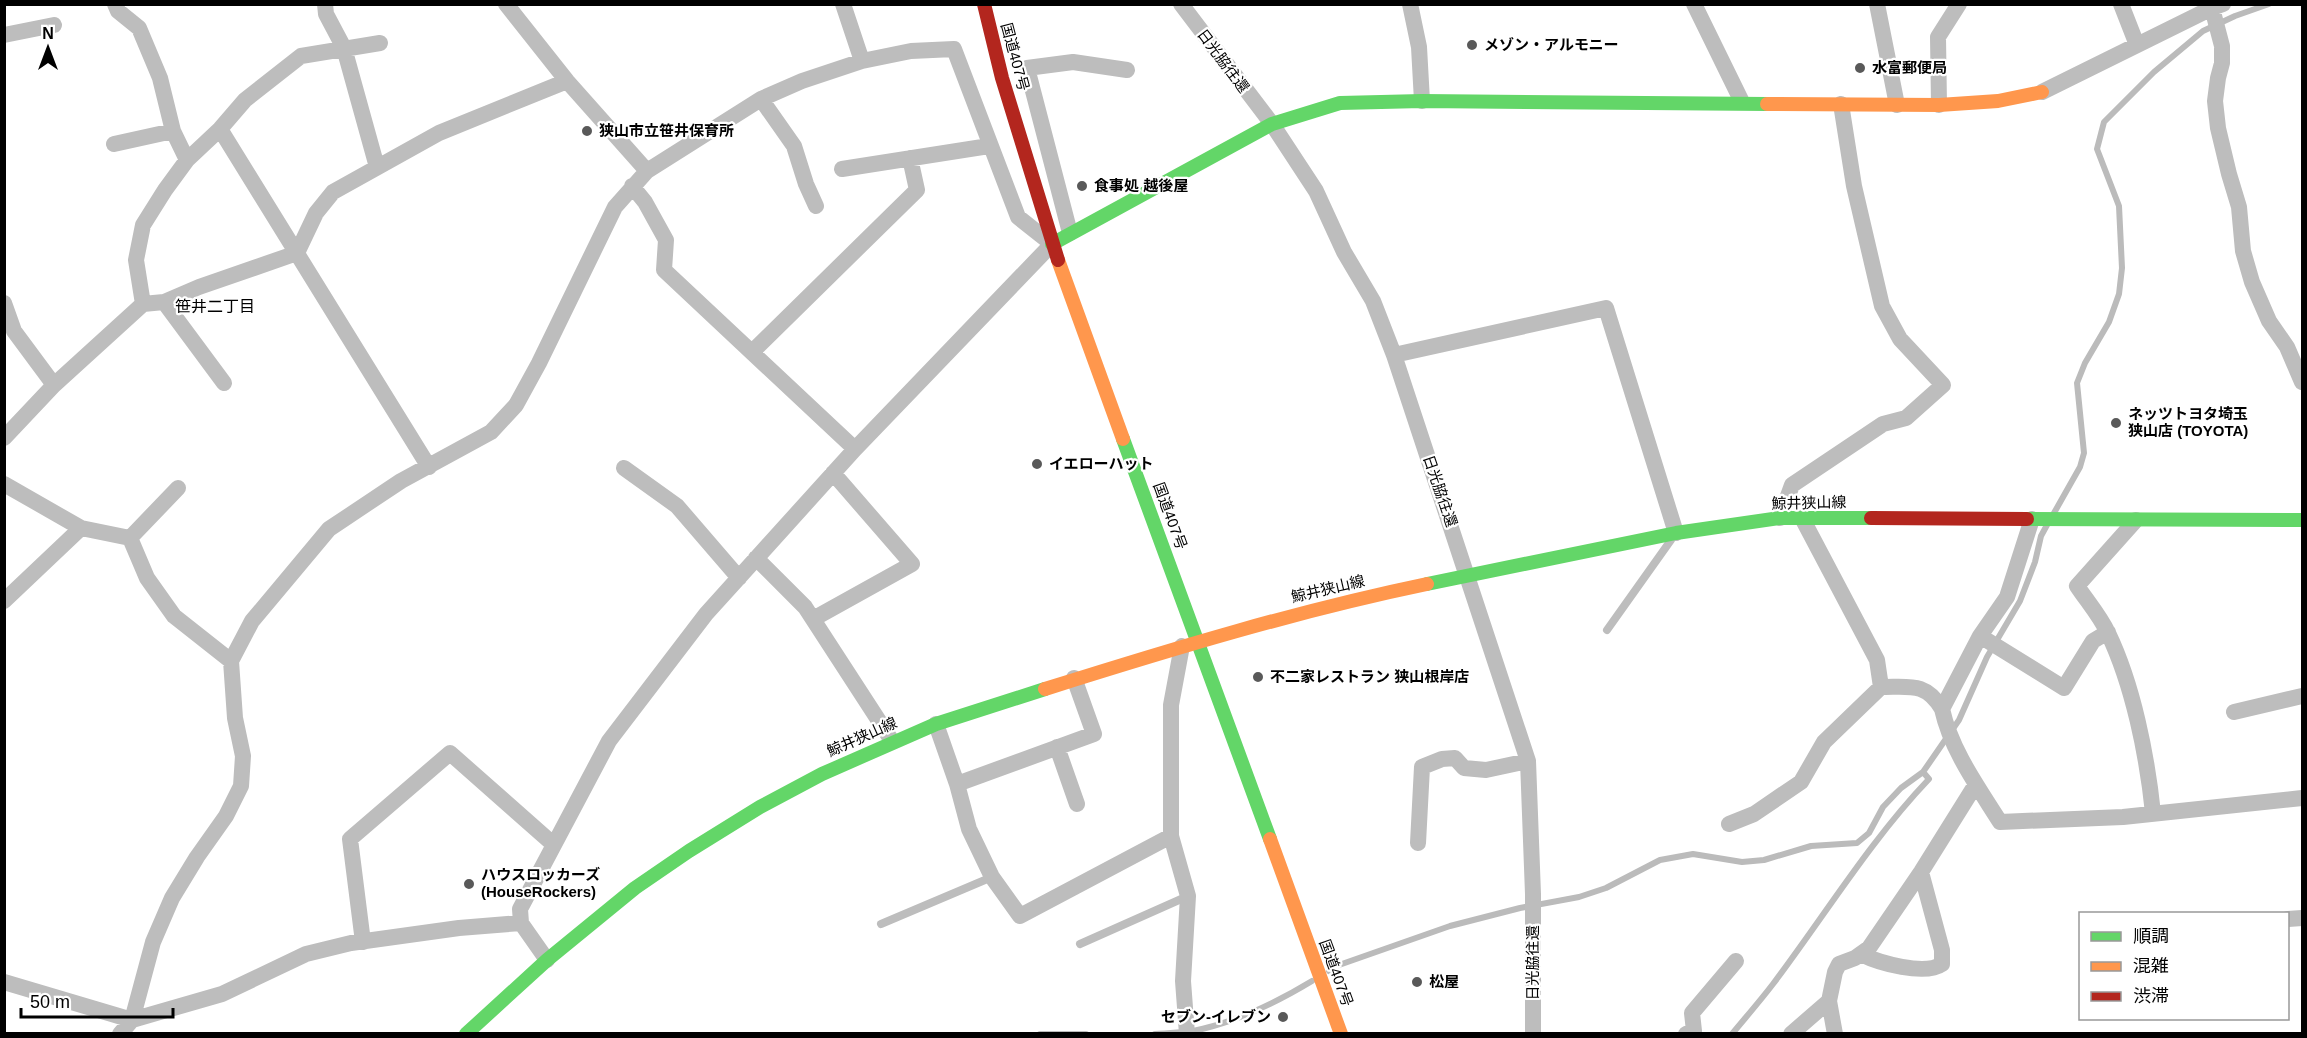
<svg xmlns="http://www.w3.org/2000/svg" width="2307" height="1038" viewBox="0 0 2307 1038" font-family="Arial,'Noto Sans JP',sans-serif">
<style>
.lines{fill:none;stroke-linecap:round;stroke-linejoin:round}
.stream{stroke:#bbb;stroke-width:6}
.lane{stroke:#bdbdbd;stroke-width:8}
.street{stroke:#bdbdbd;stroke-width:16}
.fast{stroke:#63d668;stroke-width:14}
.slow{stroke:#ff974d;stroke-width:14}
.jam{stroke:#b3261e;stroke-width:14}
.poi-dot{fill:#595959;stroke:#fff;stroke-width:2}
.labels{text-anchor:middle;stroke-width:4.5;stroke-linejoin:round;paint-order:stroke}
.poi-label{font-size:15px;font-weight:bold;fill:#000;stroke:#fff;text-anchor:start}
.street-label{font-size:15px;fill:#000;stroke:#fff}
.neighbourhood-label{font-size:16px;fill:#000;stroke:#fff}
</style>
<rect width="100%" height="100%" fill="#fff"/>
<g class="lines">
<path class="stream" d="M2054,513L2080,467L2084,453L2077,383L2085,363L2109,322L2119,294L2122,268L2119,206L2097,149L2104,122L2154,72L2203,31L2235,16L2269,4
M1329,971L1339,965L1450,926L1520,908L1579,897L1606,888L1660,860L1693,854L1742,862L1764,860L1811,846L1857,843L1869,833L1883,807L1901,788L1923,772L1959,720L1987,657L2020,601L2035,562L2041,536L2047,525
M1040,1034H1086
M1155,1034C1170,1033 1187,1033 1202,1029C1240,1020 1279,1001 1312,981
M1732,1034C1746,1017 1760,1001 1773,984C1825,915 1870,841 1929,779L1923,772"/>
<path class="lane" d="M1607,630L1671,540
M881,924L992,877
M1080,944L1188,896"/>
<path class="street" d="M115,4L118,11L139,28L160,78L173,131L187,160
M325,4L326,14L344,48L377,167
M506,4L567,81L647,171
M843,4L862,61
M1181,4L1272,124L1316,191L1344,252L1373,301L1394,355L1528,761L1533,894V1034
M1410,4L1419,47L1422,101
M1694,4L1742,102
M1877,4L1897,105
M2121,4L2137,45
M2212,8L2222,46V63L2218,78L2215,101L2218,128L2229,174L2239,207L2243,251L2252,282L2269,321L2287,347L2302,382
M4,35L54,25
M2042,92L2212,8L2223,4
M761,99L794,146L806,184L816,206
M1939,105L1938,37L1959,4
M220,129L429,467
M114,144L173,131
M842,169L989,146
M632,186L645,202L666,240L664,270L855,449
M1070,233L1027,68L1073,62L1127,70
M164,302L224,383
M4,303L14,331L54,385
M143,304L136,260L143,225L165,190L187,160L220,129L245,100L301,56L380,43
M752,352L917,190L910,158
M1394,355L1606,308L1676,533
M4,438L54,385L143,304L164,302L199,287L297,253L316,213L333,192L439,133L567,81
M624,468L677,506L739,578
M4,484L81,528L130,538L147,578L174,616L231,661L235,718L243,756L241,786L226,816L197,857L172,898L153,942L132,1020L120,1034
M1780,518L1792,485L1883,424L1906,418L1943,385L1900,339L1882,306L1854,186L1841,104
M1802,518L1877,660L1881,687
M2032,519L2007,597L1980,636L1942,709C1951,750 1978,787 2000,822L2123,817L2302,798
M2136,520L2077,586C2087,601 2100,616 2108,633C2133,685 2147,755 2153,813
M130,538L178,488
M756,558L805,607L892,741
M4,601L81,528
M813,619L912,564L833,473
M1980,636L2064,688L2093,641L2108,632
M1182,646L1171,705V836L1188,896L1183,981L1187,1034
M231,661L252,621L329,529L401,481L491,432L516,405L539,363L615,207L647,171L761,99L802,81L862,61L911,51L954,49L1018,217L1052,244L855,449L706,614L609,741L520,909L521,923L547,960
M2234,712L2302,696
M936,724L957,784L969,829L992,877L1020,916L1171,836
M1057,747L1077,804
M957,784L1094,734L1074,678
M1729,824L1754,814L1801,782L1824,742L1881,687C1910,687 1926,682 1942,709
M1418,843L1422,767L1442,759L1455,758L1464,768L1486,770L1528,761
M2288,919L2302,918
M363,942L350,839L450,753L553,844
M1861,954C1879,963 1925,976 1942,964V950L1921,872
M4,982L132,1020L222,994L306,954L351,943L459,928L521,923
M1829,1001L1835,1034
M1686,1034L1694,1031L1692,1013L1736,961
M1791,1034L1829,1001L1835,972L1839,964L1855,958L1869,948L1921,872L1976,784"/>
<path class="fast" d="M1052,244L1272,124L1340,103L1422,101L1767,104
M1123,439L1270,839
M2027,519L2302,520
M1427,584L1676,533L1780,518H1871
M466,1034L547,960L635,888L689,851L760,807L822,774L936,724L1045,689"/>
<path class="slow" d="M1767,104L1939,105L1998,101L2042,92
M1058,260L1123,439
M1045,689C1172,649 1297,611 1427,584
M1270,839L1341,1034"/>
<path class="jam" d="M984,4L1002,78L1058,260
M1871,518L2027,519"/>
</g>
<g class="poi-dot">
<circle cx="1472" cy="45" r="6"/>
<circle cx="1860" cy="68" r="6"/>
<circle cx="587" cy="131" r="6"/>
<circle cx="1082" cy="186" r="6"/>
<circle cx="2116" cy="423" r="6"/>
<circle cx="1037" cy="464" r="6"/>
<circle cx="1258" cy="677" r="6"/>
<circle cx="469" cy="884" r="6"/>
<circle cx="1417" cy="982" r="6"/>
<circle cx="1283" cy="1017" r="6"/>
</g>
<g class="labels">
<g class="poi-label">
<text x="1484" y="50">メゾン・アルモニー</text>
<text x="1872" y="73">水富郵便局</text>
<text x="599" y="136">狭山市立笹井保育所</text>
<text x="1094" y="191">食事処 越後屋</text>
<text x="2128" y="419">ネッツトヨタ埼玉<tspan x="2128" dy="17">狭山店 (TOYOTA)</tspan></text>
<text x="1049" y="469">イエローハット</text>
<text x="1270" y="682">不二家レストラン 狭山根岸店</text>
<text x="481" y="880">ハウスロッカーズ<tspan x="481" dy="17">(HouseRockers)</tspan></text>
<text x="1429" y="987">松屋</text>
<text x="1271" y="1022" text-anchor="end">セブン-イレブン</text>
</g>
<g class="street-label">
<text transform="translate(1015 57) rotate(75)" y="5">国道407号</text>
<text transform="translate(1223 61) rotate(53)" y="5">日光脇往還</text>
<text transform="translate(1440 491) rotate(71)" y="5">日光脇往還</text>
<text transform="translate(1809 503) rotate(-1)" y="5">鯨井狭山線</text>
<text transform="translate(1170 516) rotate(70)" y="5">国道407号</text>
<text transform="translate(1328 589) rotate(-13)" y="5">鯨井狭山線</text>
<text transform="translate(862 737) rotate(-24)" y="5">鯨井狭山線</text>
<text transform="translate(1533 963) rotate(-90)" y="5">日光脇往還</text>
<text transform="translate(1336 973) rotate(70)" y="5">国道407号</text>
</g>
<g class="neighbourhood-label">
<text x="215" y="312">笹井二丁目</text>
</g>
</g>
<rect width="2307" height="1038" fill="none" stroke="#000000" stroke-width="12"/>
<rect x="2079" y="912" width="210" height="108" fill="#ffffff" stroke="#999999" stroke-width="1.5"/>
<rect x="2091" y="932" width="30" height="9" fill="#63d668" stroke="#999999" stroke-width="1.5"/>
<text x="2133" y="942" font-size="18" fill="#000000">順調</text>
<rect x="2091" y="962" width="30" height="9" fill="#ff974d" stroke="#999999" stroke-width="1.5"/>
<text x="2133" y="972" font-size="18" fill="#000000">混雑</text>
<rect x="2091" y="992" width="30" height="9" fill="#b3261e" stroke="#999999" stroke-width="1.5"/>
<text x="2133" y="1002" font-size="18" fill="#000000">渋滞</text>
<g transform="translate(48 48)" stroke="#ffffff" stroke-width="4.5" paint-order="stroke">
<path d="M0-4.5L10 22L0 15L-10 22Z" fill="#000000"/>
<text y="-9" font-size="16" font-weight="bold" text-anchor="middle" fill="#000000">N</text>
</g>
<path d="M21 1008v9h152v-9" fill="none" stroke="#000000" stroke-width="3"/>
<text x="30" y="1008" font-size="18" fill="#000000" stroke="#ffffff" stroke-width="4.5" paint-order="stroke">50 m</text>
</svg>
